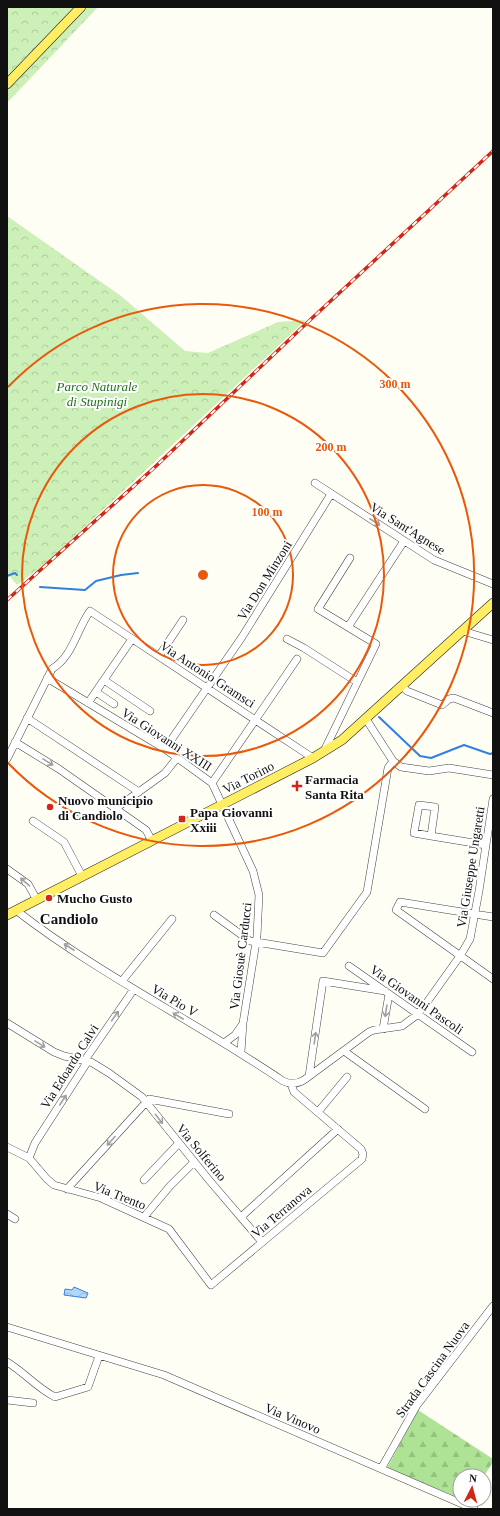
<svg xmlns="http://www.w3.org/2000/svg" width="500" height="1516" viewBox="0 0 500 1516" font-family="'Times New Roman',serif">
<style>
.forest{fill:url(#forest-firs)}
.park{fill:url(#park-crowns)}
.water{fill:url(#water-waves);stroke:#3181dd}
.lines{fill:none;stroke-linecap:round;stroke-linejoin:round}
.stream{stroke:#3181dd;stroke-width:2}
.minor-casing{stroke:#444;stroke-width:8}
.major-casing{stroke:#222;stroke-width:10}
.minor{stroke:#fff;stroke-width:7}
.major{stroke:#ffee64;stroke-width:9}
.rail-casing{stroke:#d22717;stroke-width:3.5}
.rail{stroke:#fff;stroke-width:2;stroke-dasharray:6;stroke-linecap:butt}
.oneway{stroke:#a0a0a0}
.ring{fill:none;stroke:#e8590c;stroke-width:2}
.poi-dot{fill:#d22717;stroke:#fff;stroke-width:1.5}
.labels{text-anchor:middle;stroke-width:4;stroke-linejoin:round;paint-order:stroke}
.park-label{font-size:13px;font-style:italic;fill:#1e7218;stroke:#fff}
.street-label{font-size:13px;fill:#111;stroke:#fff}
.poi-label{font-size:13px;font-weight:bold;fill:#111;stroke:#fff;text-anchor:start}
.quarter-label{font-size:15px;font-weight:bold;fill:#111;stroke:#fff}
.centre{fill:#e8590c;stroke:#fff;stroke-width:2}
.ring-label{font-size:12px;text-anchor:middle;font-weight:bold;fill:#e8590c;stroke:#fff;stroke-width:4;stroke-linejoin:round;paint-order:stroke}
</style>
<defs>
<pattern id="forest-firs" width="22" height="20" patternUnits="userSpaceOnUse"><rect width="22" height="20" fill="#aee295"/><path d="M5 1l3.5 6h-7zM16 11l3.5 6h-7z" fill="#95c17f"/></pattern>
<pattern id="park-crowns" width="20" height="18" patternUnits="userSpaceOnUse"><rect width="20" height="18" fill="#cdefb8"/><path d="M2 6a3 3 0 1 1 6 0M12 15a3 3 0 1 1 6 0" fill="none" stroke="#afcc9d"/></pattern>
<pattern id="water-waves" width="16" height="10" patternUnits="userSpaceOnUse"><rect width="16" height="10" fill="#b2d7fd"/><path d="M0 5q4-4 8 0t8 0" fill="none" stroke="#98b8d8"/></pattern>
</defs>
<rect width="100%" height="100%" fill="#fffef4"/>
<path class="forest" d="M418,1410L493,1459V1462L484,1476H460V1498L387,1468Z"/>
<path class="park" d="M7,7H98L7,103Z
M7,216L121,296L185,351L208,353L278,322L306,320L45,564L17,585L7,573Z"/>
<path class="water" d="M74,1287L88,1293L86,1298L64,1295L65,1289L72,1290Z"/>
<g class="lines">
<path class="stream" d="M7,576L15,573L17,575
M40,587L85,590L96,581L121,575L138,573
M379,717L420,756L431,758L464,745L490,754L493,753"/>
<defs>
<path id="minor" d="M315,483L434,560L493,584
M348,627L404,541
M463,631L493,640
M287,639L304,648L357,682
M159,656L183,620
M47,678L165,749L212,783L253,871L259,895L257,936L243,1023L241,1052
M104,680L150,711
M402,686L407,691L442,705L449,699L454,698L493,713
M96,692L114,704
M88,703L132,639
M27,718L139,792
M366,719L393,761L401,767L429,771L449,768L493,775
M15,742L59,769L146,830L152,841
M165,749L242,637L331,494
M324,751L376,644L318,609L350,558
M7,759L52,669C73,656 76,631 90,611L313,758
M212,783L297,659
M419,805L435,807L431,836L414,833Z
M115,809L165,773L177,758
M33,821L64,842L82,876
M431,836L486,845
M7,869L28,884L37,900
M17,911C100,975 196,1022 283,1081C291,1085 297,1084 304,1080L369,1032L374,1030L402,1026L417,1015L425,1005L460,956L470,939L479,891L493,799
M214,915L250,941L323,953L367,892L388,768L393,761
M493,917L400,902L396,910L493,979
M349,966L472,1052
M122,981L172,919
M7,1023L54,1052L64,1056L91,1062L109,1073L142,1097L209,1180L262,1242
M383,1029L389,994
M224,1043L235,1035L242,1025
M344,1051L425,1109
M309,1076L323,981L385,991
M318,1112L347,1077
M7,1147L29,1158L47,1179L54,1185L101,1198L169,1229L211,1285L362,1159L363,1154L361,1149L294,1092L291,1084
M29,1158L35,1143L86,1064L87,1057L134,989
M144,1180L179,1143
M67,1189L149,1099L229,1114
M7,1214L15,1219
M144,1217L170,1186L194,1162
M241,1217L338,1129
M7,1327L164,1375L474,1509
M7,1362C24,1372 37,1388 55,1397L88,1387L99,1356
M7,1400L33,1403
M381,1469L417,1405L493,1306"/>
<path id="major" d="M7,84L81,7
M7,915L313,758L342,740L493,603"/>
</defs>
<use href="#minor" class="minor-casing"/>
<use href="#major" class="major-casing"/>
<use href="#minor" class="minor"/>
<use href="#major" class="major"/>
<defs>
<path id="rail" d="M7,600L155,467L310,320L493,151"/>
</defs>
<use href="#rail" class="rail-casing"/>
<use href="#rail" class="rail"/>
</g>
<defs><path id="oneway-shaft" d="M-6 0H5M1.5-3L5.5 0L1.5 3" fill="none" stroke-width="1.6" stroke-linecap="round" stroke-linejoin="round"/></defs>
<g class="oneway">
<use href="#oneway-shaft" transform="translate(375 522) rotate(33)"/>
<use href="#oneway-shaft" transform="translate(48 762) rotate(32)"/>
<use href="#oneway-shaft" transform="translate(25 882) rotate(-139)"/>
<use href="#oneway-shaft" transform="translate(69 947) rotate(-147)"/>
<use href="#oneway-shaft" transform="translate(386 1011) rotate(99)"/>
<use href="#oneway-shaft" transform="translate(115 1016) rotate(-55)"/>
<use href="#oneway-shaft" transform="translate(178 1016) rotate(-150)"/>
<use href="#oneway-shaft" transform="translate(315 1038) rotate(-82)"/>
<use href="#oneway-shaft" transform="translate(40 1044) rotate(31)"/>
<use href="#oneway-shaft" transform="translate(63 1100) rotate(-57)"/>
<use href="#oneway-shaft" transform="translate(159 1119) rotate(52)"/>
<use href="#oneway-shaft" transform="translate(111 1141) rotate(132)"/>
</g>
<g class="ring">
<circle cx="203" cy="575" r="90"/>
<circle cx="203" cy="575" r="181"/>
<path d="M8 387A271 271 0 1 1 8 763"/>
</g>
<g class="poi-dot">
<path d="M295 780h4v4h4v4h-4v4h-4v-4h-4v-4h4z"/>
<circle cx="50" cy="807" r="4"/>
<rect x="178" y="815" width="8" height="8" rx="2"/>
<circle cx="49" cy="898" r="4"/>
</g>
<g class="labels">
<g class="park-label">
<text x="97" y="391">Parco Naturale<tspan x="97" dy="15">di Stupinigi</tspan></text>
</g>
<g class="street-label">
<text transform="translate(408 528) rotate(32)" y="5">Via Sant'Agnese</text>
<text transform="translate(264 580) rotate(-58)" y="5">Via Don Minzoni</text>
<text transform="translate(208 674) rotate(33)" y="5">Via Antonio Gramsci</text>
<text transform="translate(167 739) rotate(33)" y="5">Via Giovanni XXIII</text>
<text transform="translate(248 777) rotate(-27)" y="5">Via Torino</text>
<text transform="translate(470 867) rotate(-81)" y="5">Via Giuseppe Ungaretti</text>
<text transform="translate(240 956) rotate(-83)" y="5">Via Giosuè Carducci</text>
<text transform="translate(417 999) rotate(35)" y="5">Via Giovanni Pascoli</text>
<text transform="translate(175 1000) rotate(31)" y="5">Via Pio V</text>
<text transform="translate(69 1066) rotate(-58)" y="5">Via Edoardo Calvi</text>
<text transform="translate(202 1152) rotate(50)" y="5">Via Solferino</text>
<text transform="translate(120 1195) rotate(22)" y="5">Via Trento</text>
<text transform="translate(281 1211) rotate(-40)" y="5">Via Terranova</text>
<text transform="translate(432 1369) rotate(-54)" y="5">Strada Cascina Nuova</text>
<text transform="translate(293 1418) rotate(23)" y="5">Via Vinovo</text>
</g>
<g class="poi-label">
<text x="305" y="784">Farmacia<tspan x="305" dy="15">Santa Rita</tspan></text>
<text x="58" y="805">Nuovo municipio<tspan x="58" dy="15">di Candiolo</tspan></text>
<text x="190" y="817">Papa Giovanni<tspan x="190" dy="15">Xxiii</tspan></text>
<text x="57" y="903">Mucho Gusto</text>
</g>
<g class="quarter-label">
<text x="69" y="924">Candiolo</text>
</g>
</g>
<circle cx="203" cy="575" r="6" class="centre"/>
<g class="ring-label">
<text x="395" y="388">300 m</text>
<text x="331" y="451">200 m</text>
<text x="267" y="516">100 m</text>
</g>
<rect width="500" height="1516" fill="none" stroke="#111111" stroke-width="16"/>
<g transform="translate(472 1488) rotate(6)"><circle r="19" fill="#ffffff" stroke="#a0a0a0"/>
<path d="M0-3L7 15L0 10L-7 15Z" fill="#d22717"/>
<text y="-6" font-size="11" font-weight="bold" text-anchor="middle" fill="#111111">N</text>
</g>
</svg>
